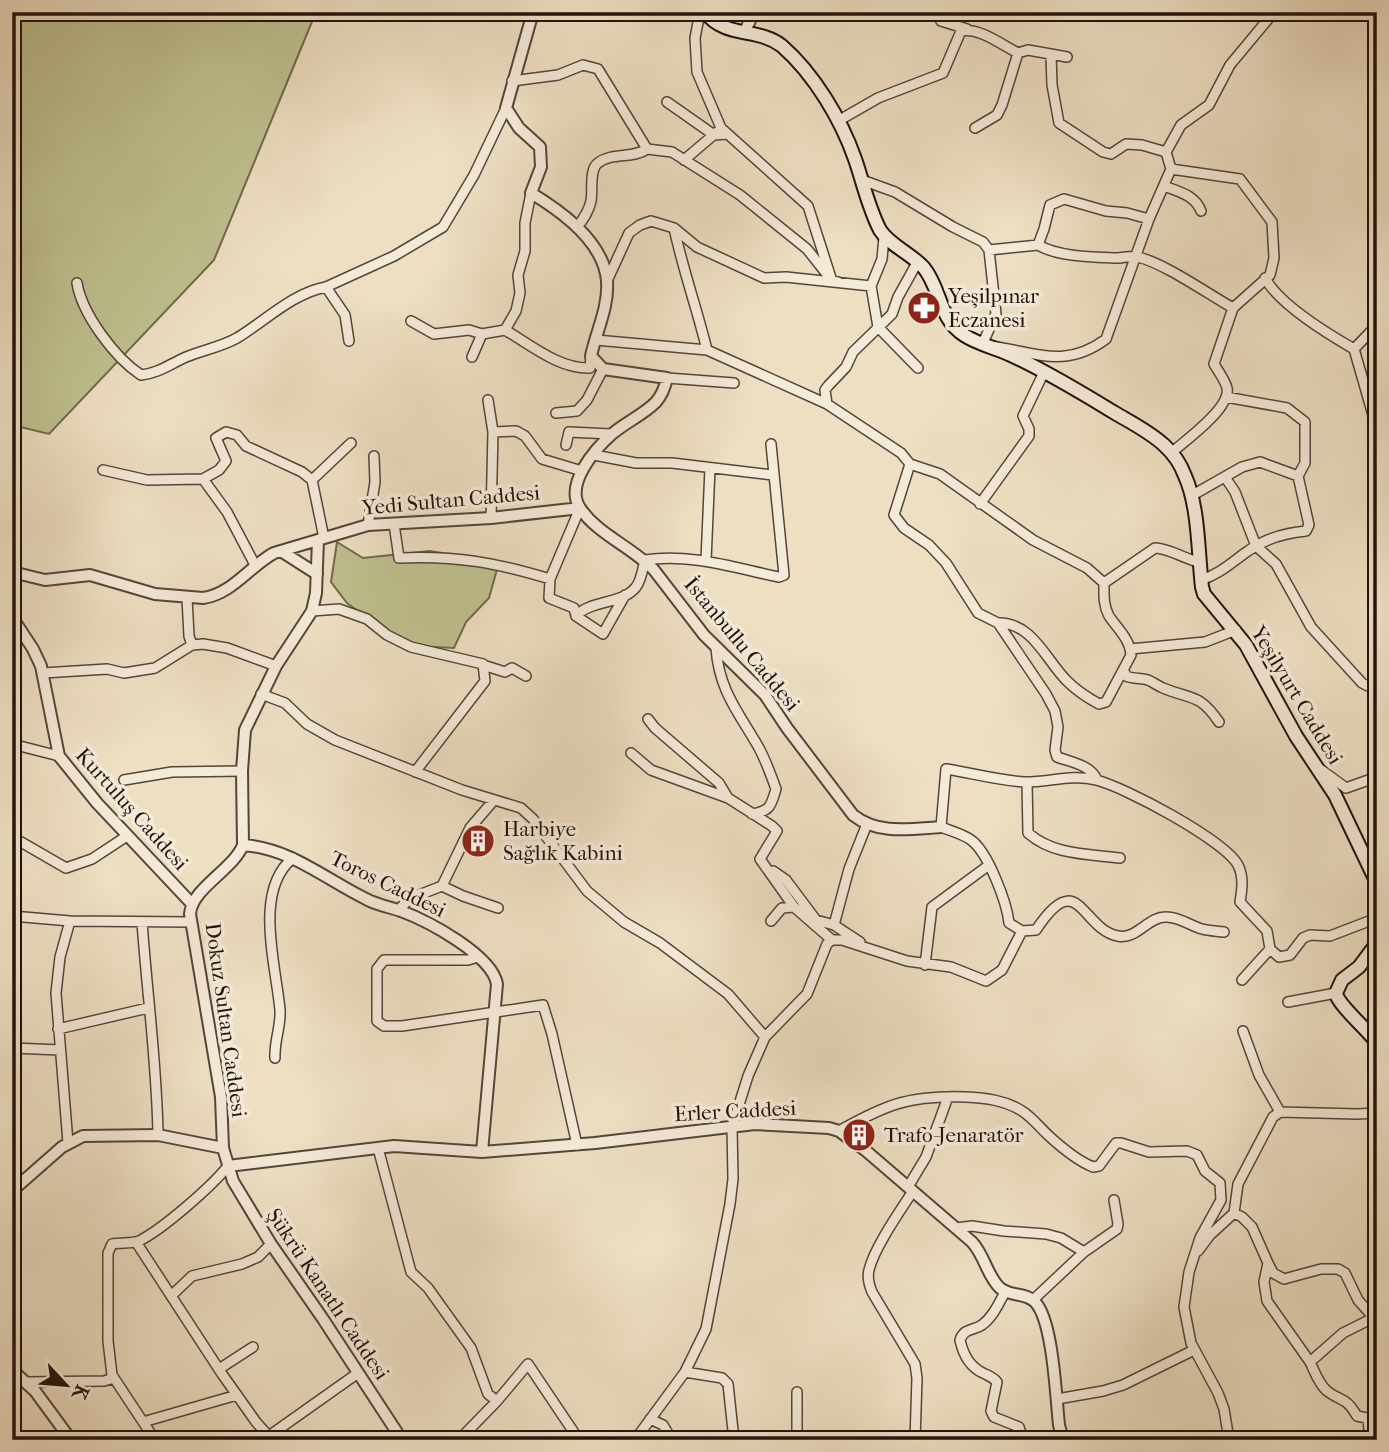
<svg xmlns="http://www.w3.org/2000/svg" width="1389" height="1452" viewBox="0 0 1389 1452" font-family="'IM FELL French Canon',serif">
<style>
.green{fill:#bfc08f;stroke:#70694e;stroke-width:2}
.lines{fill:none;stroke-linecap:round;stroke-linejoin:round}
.minor-casing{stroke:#54453a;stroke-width:12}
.tertiary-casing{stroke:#54453a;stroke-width:14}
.secondary-casing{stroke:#21120d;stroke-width:16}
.minor{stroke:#f4ead8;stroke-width:9}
.tertiary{stroke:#f4ead8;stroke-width:10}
.secondary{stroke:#f4ead8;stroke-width:12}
.labels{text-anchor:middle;stroke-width:7;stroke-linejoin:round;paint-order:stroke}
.poi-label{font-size:21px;fill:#21120d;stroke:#f4ead8;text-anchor:start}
.street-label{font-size:21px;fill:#21120d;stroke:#f4ead8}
</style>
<rect width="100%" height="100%" fill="#eedfc3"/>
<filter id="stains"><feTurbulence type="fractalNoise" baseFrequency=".00286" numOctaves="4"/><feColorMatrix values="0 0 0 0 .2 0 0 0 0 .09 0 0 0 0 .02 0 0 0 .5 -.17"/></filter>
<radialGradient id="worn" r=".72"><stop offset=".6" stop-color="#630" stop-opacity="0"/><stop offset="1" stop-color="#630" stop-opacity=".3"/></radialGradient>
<path class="green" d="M12,12H316L214,260L49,434L12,425Z
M337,542L363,558L430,551L499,562L489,598L466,622L454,648L416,646L380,627L347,603L331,582Z"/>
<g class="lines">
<defs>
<path id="minor" d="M700,12L695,38L697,72L721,128L808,206L832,281L838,282
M936,12L941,21L967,29
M1051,55L1052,85L1059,123L1103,152L1111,154L1126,144L1142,145L1166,152
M512,81L558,75L583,65L598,69L647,149C633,159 612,152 598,163C589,169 593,191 591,201C589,211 584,218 578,226
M667,102L714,135L727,134
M838,121L878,98L943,73L961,31C979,27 1002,45 1018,53L1028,50L1067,57
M975,128L997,115L1002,105L1018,53
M647,149L672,152L740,195L807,249L826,273
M684,160L717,132
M1171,169L1240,179L1272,222L1274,258L1270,275L1233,308L1214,364C1218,371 1225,380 1227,388C1231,408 1185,441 1171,453
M862,180L895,192L953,227L983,242L989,250L1038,245L1044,229L1050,205L1064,199L1106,211L1127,213L1149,219
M1164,186C1179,192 1195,195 1201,211
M531,193L525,223V251L518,275L520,293L516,311L505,330C531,345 559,369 590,368L591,356
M674,228C683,270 697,309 707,350
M1038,245C1059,257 1092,257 1117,258C1123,258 1131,255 1138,257C1164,263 1208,294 1233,308
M989,250L996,314L982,345C1030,349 1062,372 1106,339L1149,219L1171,169L1166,152L1181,125L1209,105L1230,65L1274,12
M1265,278C1279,304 1328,334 1354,349L1375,422L1377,463
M607,281L629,233L640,225L651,221L674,228L697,247L764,278L786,277L871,286L882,259L884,237
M77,283C82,314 115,358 141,375C159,373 170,364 186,357C203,350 221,347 237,338C265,321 293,293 326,287L394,256L443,227L474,175L506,108
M871,286L878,327L918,368
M326,287L345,315L349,341
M411,321L434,334L469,330L482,334L505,330
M596,340L707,350L827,404L901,453L910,464L940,474L1033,540L1087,568L1104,583C1104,594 1103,605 1109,616C1117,628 1130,639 1131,655L1106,702L1099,704C1088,698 1076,690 1067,681C1046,660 1032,622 998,623
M1354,349L1377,325
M472,357L482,334
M667,378L734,383
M488,400L493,432L491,518
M827,404L825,390L828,386L846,367L853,352L892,314L898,297L918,261
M556,413L577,411L587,400L603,369
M493,432L516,431L525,436L542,459L582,471
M566,445L569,432L611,434
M594,455L636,463H672L773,475
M910,464L894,515L904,528L929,545L946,563L978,613L998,623L1046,694L1055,711L1058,727L1055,750L1057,757C1071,762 1091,765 1097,780
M103,470L147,480L203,479
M1225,477L1235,492L1256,546L1276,564L1311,627L1362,683L1368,686L1377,683
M312,480L351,443
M1191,496L1242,467L1260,462L1298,476
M980,504L1029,436V429L1023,416L1044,372
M580,508L550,579L549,598L574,608L576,616L603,634L625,595
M394,524L399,558C455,555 497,563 550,579
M368,525L375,482L374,456
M706,561L710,468
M255,565L227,512L203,479L219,470L226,461L216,438L226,432L237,435L246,446L302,472L312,480L324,538
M1201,580C1220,574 1232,562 1248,551C1266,538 1285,533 1306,531L1309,525L1298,476L1305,463V422L1287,408L1226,397
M1104,583L1155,548C1169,548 1184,559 1199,562
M187,598L189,636L192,645
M312,611L339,609L367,619L387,635L411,647L483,664L485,681L415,772
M576,616C592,599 622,605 636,587C641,581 643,568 645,560C690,553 735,568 779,577L784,575L771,444
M716,648C719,691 739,713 759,748C766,761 771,775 776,789C771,805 771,811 752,814
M1130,649L1205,642L1236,630
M483,665L505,672L512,668L526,676
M1124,671L1126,676C1133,679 1141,678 1148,680C1153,682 1158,686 1163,688C1192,700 1199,693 1219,722
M43,673L107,669L124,673L155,668L192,645L203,644L227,648L276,666
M261,694L285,703L307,724L335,740L462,790L521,808L533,819L587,891L624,922L660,943L728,994L765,1037
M12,744L59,756
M631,753L651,770L728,798
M1320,769L1346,788L1377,777
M124,780L172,772L242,771
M1027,782L1028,833C1053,855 1087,854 1120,858
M21,842L66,868L92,859L127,836
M773,871L786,880L816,920L834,925L860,942
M442,886L463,896L498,908
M398,910L411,898L442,886L470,828L494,800
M12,916L70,921L191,922
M771,921L782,908L794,907
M142,922C147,993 157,1064 158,1135
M834,925L849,869L867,824
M1022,931L1036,930C1079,865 1081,929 1118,936C1137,940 1148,916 1167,917C1179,917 1191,926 1202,929C1209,931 1217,931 1224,932
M832,940H842L907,961L951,967L986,981L1002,970L1022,931L1009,923C1007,903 988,852 971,840C963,834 951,831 941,827L946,769C972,773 1000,781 1026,782C1050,782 1072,774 1096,780C1125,787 1224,840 1238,865C1244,877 1242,890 1240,902L1267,931L1270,949L1279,957L1290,955L1303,938L1310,935L1330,936L1377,918
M478,957L468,960H384L377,969V1021L384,1026H402L543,1005L552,1034L577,1145
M925,965L932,907L989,865
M1242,980L1270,949
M1288,1002L1336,993
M58,1029L148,1008
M1243,1031L1259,1075L1280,1112
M12,1048L60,1050
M275,1058C274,1041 281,1027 280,1010C276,965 253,890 293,858
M839,1131C887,1104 910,1095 966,1097C985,1098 1005,1100 1022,1111C1033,1118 1040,1128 1049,1136C1061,1147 1078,1161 1093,1167L1099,1166L1116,1143H1121L1149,1152L1187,1151L1197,1155L1205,1171L1220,1183L1221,1200L1200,1238L1189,1272L1184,1307L1191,1343L1218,1393L1224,1409L1229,1440
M68,1143L56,993L60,957L70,921
M378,1148L411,1272L428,1288L471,1348L488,1394L497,1401
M908,1187L926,1157L948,1097
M913,1191C900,1211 874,1248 869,1270C867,1278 869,1285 872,1292L915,1364L917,1378L915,1440
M1234,1213L1242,1217L1252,1227L1268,1263L1264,1282L1267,1301L1310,1362L1343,1333L1377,1316
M956,1228L972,1226L1004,1231L1046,1234L1061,1238L1084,1252
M136,1242L222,1374L256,1422L272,1440
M1198,1251L1210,1235L1234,1213L1238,1184L1273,1117L1280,1112L1357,1114L1377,1113
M1268,1263L1273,1273L1284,1279L1321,1269H1338L1345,1273L1358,1300L1374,1318
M1005,1292C999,1303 993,1317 982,1325C973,1331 964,1328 960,1340C963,1354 970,1367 983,1373C989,1376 993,1377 997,1382L991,1411L994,1417L1019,1427L1023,1440
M171,1296L192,1276L242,1264L258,1257L271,1244
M1033,1300L1084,1252L1117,1229L1118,1224L1114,1200
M1310,1362C1315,1372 1318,1383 1327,1391C1343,1403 1345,1396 1357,1416L1377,1420
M219,1369L253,1347
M685,1372L722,1378L728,1384L734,1440
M27,1382L104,1381L114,1378
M1057,1399L1103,1391L1123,1385L1194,1350
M650,1419L663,1425L672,1440
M1368,1419L1370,1440
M143,1422L237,1395
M269,1436L358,1373
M152,1440L151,1434L112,1375L108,1341V1253L112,1244C121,1242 131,1244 139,1241C163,1229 211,1187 228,1166
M459,1440L497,1401L528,1364L579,1440
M635,1440L685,1372L706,1329L730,1204L733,1179L732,1127L748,1076L765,1037L807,994L827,944L832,940L794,907L760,859L777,831L772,826L728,798L719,783L655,728L648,719
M797,1440V1392"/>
<path id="tertiary" d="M533,12L506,108L519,128L540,147L541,167L531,193C561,211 604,242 607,281C609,307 596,332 591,356L603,369L667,378C665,387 662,395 656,402C643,415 626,422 612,434C596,448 564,484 580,508C597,534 632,547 654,570L704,635L765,695L787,728L853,815C878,835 910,829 941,827
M744,33L754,12
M318,540L316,593L312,611L276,666L245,730L242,771L243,845C233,870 192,888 190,914L221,1097L223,1148L233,1181L271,1244L323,1319L402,1440
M281,551L317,574
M12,572L45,580L90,575L155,594L203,598C232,594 250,566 274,553L368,525L491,518L580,508
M12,617L33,649L41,666L59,756L97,803L192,904
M243,845C290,848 325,879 366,899C377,905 389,907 401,911C428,921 492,955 497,984L482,1152
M228,1166L394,1146L482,1152L595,1143L755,1124L829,1128L839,1131L865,1150L972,1242C985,1256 987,1276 1000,1288C1010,1297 1026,1292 1035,1302C1053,1320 1056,1398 1059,1425L1063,1440
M12,1191L62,1147L83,1136L158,1135L223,1148
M12,1370L35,1391L71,1440"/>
<path id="secondary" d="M705,12C726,39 758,27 782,46C814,74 841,119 855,159C863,182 868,207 880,230C890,246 911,253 924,268C941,289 939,319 964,335C979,345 997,348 1013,356C1048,372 1082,393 1115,413C1132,423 1150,432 1164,445C1174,454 1181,465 1185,476C1199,507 1198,553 1202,587L1204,594L1246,645L1296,736L1335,795L1377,883
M1377,943L1359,967L1342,980L1336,993C1337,1004 1368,1030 1377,1043"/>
</defs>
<use href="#minor" class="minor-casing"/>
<use href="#tertiary" class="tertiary-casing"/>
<use href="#secondary" class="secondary-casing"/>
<use href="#minor" class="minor"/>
<use href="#tertiary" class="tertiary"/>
<use href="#secondary" class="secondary"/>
</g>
<defs>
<symbol id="pharmacy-disc" viewBox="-11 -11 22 22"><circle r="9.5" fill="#8f2418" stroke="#f4ead8"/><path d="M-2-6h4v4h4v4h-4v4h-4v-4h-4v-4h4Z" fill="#fff"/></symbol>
<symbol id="building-disc" viewBox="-11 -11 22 22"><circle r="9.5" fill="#8f2418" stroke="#f4ead8"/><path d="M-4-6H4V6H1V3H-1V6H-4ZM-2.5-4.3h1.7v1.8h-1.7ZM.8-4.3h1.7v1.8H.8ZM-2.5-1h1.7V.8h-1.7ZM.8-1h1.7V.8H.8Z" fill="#fff"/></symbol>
</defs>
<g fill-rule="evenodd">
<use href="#pharmacy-disc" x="905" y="289" width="38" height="38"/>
<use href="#building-disc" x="459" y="822" width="38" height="38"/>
<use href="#building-disc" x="840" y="1116" width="38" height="38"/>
</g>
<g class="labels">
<g class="poi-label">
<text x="948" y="303">Yeşilpınar<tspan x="948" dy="24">Eczanesi</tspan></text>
<text x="503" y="836">Harbiye<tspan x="503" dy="24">Sağlık Kabini</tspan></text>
<text x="884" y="1142">Trafo-Jenaratör</text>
</g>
<g class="street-label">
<text transform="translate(451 500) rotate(-5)" y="7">Yedi Sultan Caddesi</text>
<text transform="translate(742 644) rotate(50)" y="7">İstanbullu Caddesi</text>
<text transform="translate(1297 695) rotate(59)" y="7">Yeşilyurt Caddesi</text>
<text transform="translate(132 809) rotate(48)" y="7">Kurtuluş Caddesi</text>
<text transform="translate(388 884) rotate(26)" y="7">Toros Caddesi</text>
<text transform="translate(226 1020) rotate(82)" y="7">Dokuz Sultan Caddesi</text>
<text transform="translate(735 1111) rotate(-3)" y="7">Erler Caddesi</text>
<text transform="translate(328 1294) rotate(56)" y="7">Şükrü Kanatlı Caddesi</text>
</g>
</g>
<rect width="1389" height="1452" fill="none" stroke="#eedfc3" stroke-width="42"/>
<rect x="14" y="14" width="1361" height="1424" fill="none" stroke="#21120d" stroke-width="3.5"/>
<rect x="21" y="21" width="1347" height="1410" fill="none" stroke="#21120d" stroke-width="2"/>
<g transform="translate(66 1385) rotate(116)" stroke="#f4ead8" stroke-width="5" paint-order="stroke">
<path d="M0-5L12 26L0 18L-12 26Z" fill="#21120d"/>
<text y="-10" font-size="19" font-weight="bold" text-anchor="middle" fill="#21120d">K</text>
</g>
<rect width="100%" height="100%" filter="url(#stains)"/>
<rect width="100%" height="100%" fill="url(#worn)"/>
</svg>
